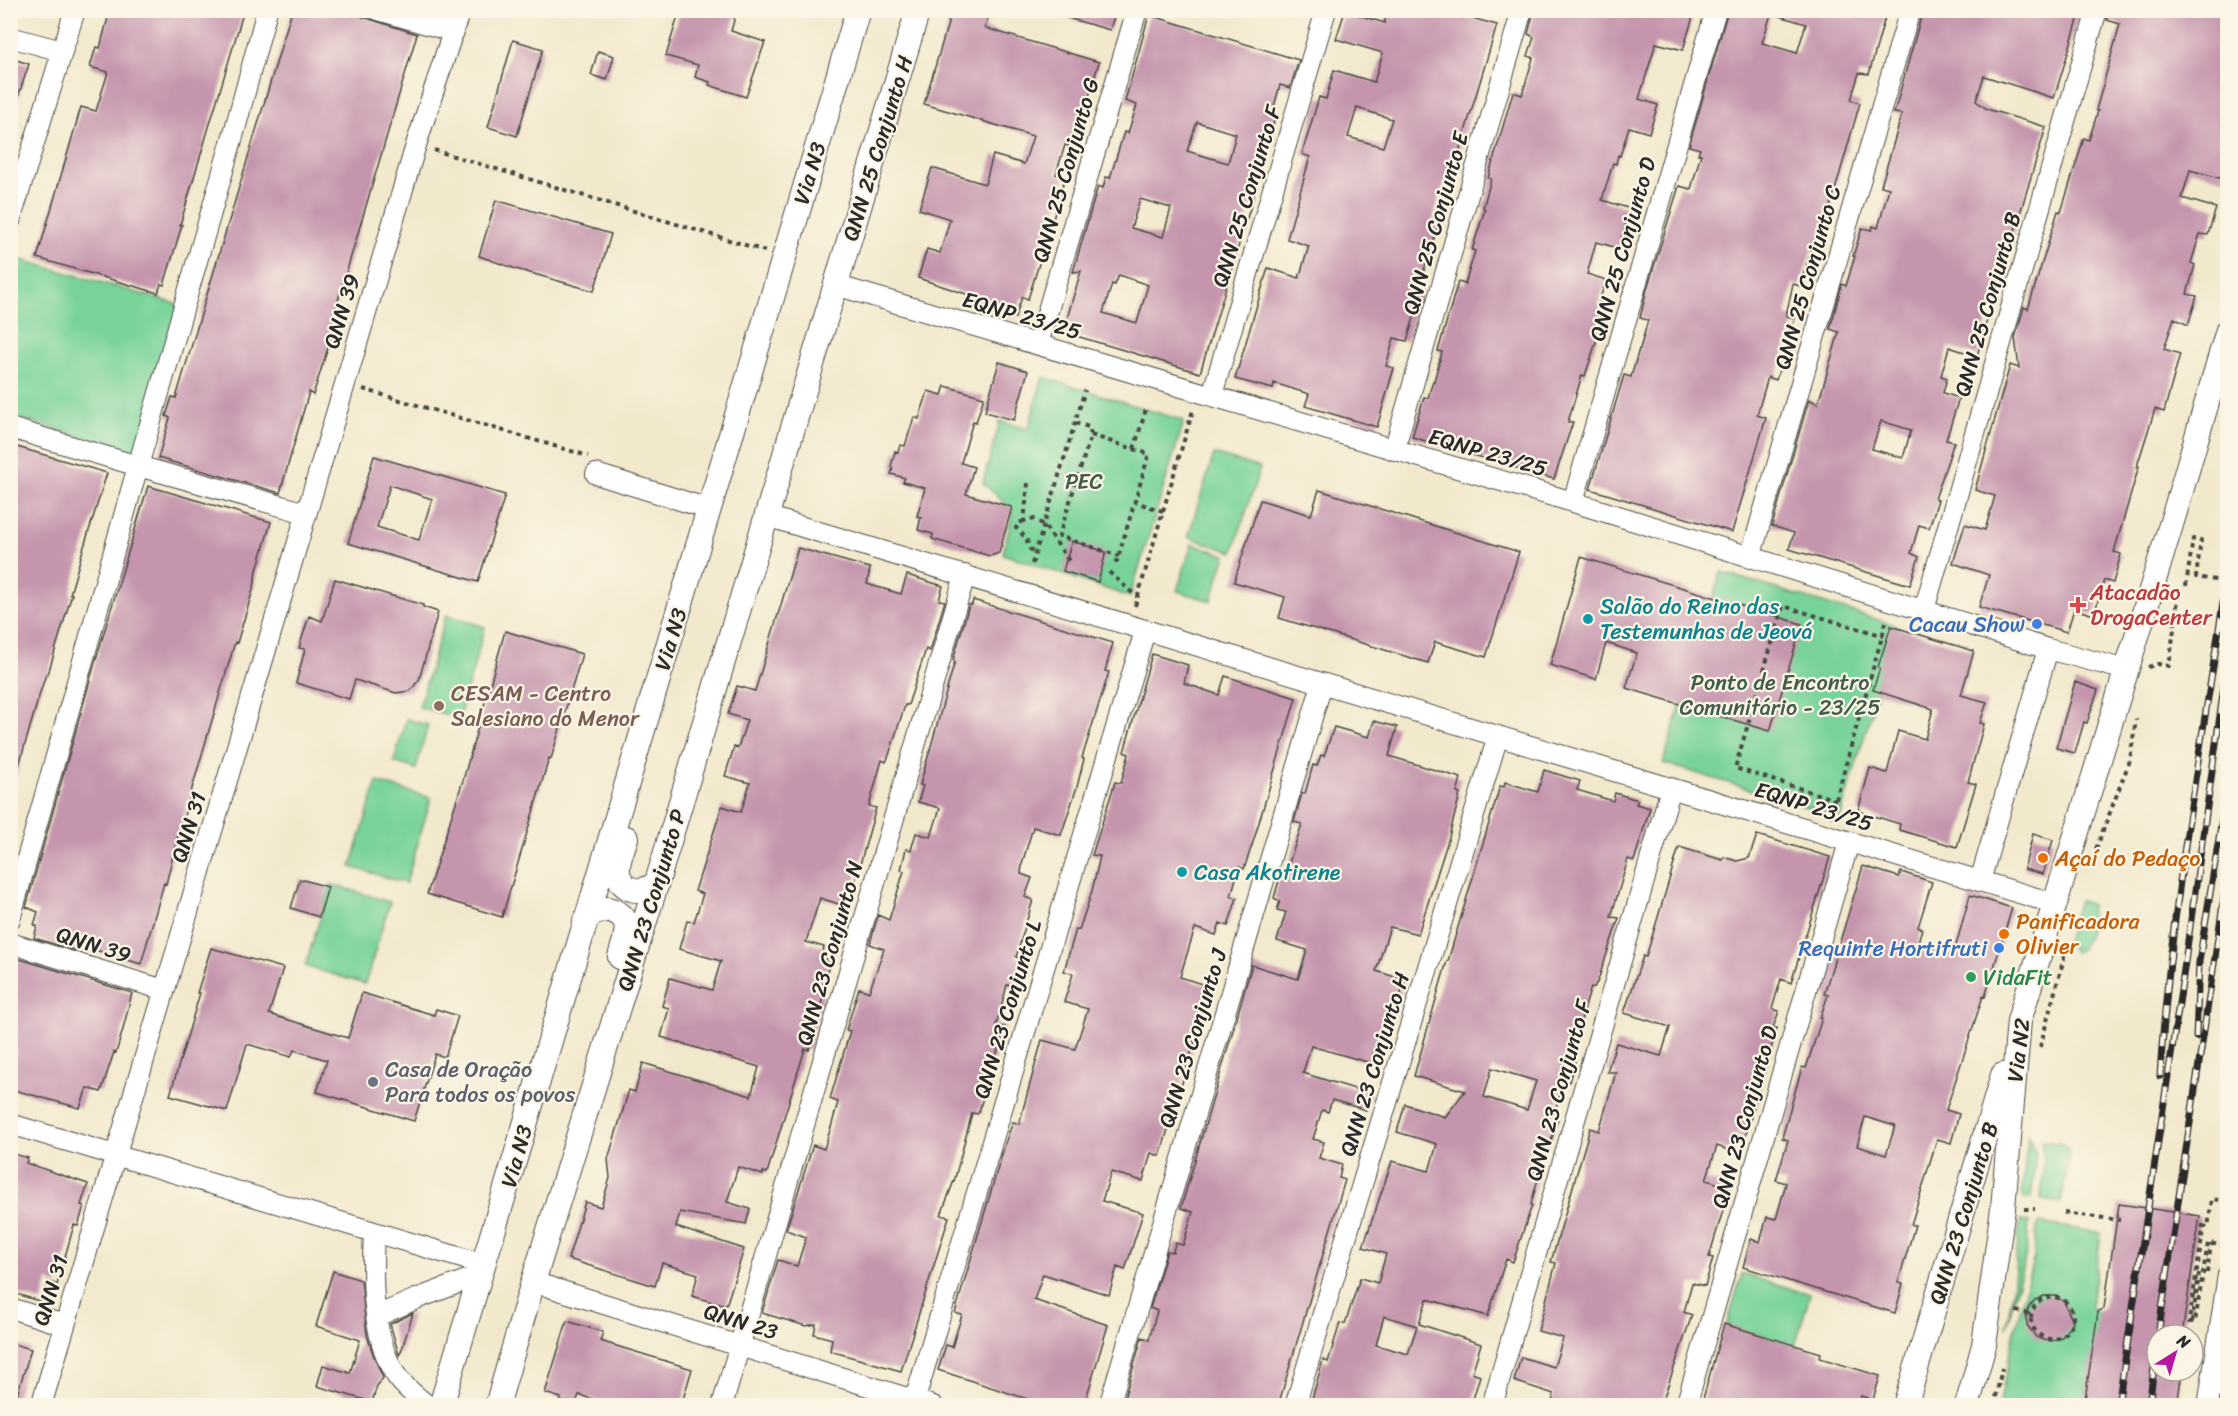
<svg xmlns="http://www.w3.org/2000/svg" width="2238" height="1416" viewBox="0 0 2238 1416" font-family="Sriracha,sans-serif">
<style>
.green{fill:#78d39a;stroke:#527f62;stroke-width:1.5}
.building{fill:#c595ad;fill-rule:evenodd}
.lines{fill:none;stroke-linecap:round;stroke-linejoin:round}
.minor-casing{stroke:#494843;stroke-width:22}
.major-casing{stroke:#494843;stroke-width:26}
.path{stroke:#494843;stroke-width:4;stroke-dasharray:4.5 4.5;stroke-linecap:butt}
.minor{stroke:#fff;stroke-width:20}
.major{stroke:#fff;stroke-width:24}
.rail-casing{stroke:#2b2b2b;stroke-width:7}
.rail{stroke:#fcf5e5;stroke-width:4.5;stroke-dasharray:14;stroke-linecap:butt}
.path-bridge{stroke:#494843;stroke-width:4;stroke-dasharray:4.5 4.5;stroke-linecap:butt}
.health-dot{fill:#e0444e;stroke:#fcf5e5;stroke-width:2}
.culture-dot{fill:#0f9aa8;stroke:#fcf5e5;stroke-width:2}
.shop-dot{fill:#3f7fe0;stroke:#fcf5e5;stroke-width:2}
.education-dot{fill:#8d6e63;stroke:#fcf5e5;stroke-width:2}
.food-dot{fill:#e8710a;stroke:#fcf5e5;stroke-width:2}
.leisure-dot{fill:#2e9e5b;stroke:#fcf5e5;stroke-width:2}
.worship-dot{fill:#6b7280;stroke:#fcf5e5;stroke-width:2}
.labels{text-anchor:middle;stroke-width:4.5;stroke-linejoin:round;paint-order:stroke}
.street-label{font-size:22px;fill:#2b2b2b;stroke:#fcf5e5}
.park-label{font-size:22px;fill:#425d4c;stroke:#fcf5e5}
.health-label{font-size:22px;fill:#be3a42;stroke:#fcf5e5;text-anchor:start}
.culture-label{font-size:22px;fill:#0d838f;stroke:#fcf5e5;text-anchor:start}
.shop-label{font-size:22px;fill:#366cbe;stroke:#fcf5e5;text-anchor:end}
.education-label{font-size:22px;fill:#785e54;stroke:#fcf5e5;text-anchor:start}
.food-label{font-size:22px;fill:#c56008;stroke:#fcf5e5;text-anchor:start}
.leisure-label{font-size:22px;fill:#27864d;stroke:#fcf5e5;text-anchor:start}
.worship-label{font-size:22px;fill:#5b616d;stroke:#fcf5e5;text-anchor:start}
</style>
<rect width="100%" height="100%" fill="#fcf5e5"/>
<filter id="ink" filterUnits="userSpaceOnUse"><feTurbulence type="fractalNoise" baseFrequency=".0167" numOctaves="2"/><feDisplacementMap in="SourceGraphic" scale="12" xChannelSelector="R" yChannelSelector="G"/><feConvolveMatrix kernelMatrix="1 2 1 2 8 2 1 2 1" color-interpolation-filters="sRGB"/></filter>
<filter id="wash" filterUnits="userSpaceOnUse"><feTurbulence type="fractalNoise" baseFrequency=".008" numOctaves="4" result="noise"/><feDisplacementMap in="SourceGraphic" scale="24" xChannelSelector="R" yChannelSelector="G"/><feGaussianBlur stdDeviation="1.35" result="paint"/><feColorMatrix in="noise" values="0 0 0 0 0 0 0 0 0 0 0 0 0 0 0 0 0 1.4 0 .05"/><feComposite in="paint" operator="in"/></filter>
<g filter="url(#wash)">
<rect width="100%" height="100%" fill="#f2e9cd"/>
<path class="green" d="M12,257L184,306L138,454L11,416Z
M1043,377L1184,421L1130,597L1003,554L1013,511L983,483L1000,421L1028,429Z
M1214,454L1260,468L1233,552L1188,537Z
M1192,544L1226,555L1211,601L1177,591Z
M1721,572L1898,626L1840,817L1663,763Z
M446,615L485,627L459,718L419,707Z
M406,719L428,725L416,769L394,762Z
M377,782L431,798L406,883L351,867Z
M331,884L390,902L365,984L305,966Z
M2079,900L2091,905C2089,920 2092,948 2074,952L2066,941Z
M2028,1136L2036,1154L2031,1199H2024L2022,1194Z
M2041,1141L2064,1144L2070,1152L2061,1203L2043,1200L2041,1198L2044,1158Z
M2020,1220L2029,1222L2026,1254L2006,1328L2013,1291Z
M2040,1223L2101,1233L2091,1306L2097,1312H2101L2088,1405L1999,1406L2015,1329L2034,1257L2037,1227Z
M1742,1274L1810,1294L1795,1346L1727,1325Z"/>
<g id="blocks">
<path class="building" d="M110,10H244L192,184L180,225H182L164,285L161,284L158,293L37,258L81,107L96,111L108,72L90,67L96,47L100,48Z
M292,10H341L417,34L334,314H337L332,335L313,395L309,392L280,493L158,458L170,418L166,416L172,397L176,398Z
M682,10H737L731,31L765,42L746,97L709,85L710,82L695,77L698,65L666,56L678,16H680Z
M952,10H990L985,28L1099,62L1074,148L1065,145L1056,174L1065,177L1057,206L1028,299L1022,297L1015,318L966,303L969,295L918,278L927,249L940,253L950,219L919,209L932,168L985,184L993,155L1024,164L1033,136L924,104Z
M1058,10H1116L1110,30L1057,15Z
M1386,10H1459L1458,14L1497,25L1450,182L1445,180L1432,223L1438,226L1420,283L1424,284L1407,341L1394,338L1386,366L1394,368L1377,427L1305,406L1309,394L1274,383L1273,389L1235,379L1268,268L1299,278L1309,246L1287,239L1310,157L1302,154L1319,97L1326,99L1334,70L1374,82L1383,53L1336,39L1345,11L1385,23ZM1357,108L1392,119L1383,147L1348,137Z
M1534,10H1695L1683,50L1656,43L1639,99L1658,105L1649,133L1629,127L1620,156L1618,155L1616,164L1613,163L1602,200L1631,209L1618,248L1596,242L1587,274L1606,280L1598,305L1607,308L1585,376L1582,375L1568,422H1573L1554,479L1412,437L1424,397L1428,398L1433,381H1434L1442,352L1438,351L1458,282L1465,284L1475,251L1472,250L1485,209L1483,208L1491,179L1488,178L1513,92L1522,95L1533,58L1528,56L1534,37L1528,34Z
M1728,10H1761L1771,14L1762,43L1797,53L1806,24L1776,15V10H1887L1869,74L1859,73L1851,100L1860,103L1819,246L1813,245L1800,286L1793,284L1786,316L1795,318L1776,380L1768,377L1757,415L1766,418L1732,532L1590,489L1624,375L1631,377L1639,349H1640L1648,320L1640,318L1647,289L1679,186L1691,189L1701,154H1698L1700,149L1689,146Z
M1923,10H2081L2054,98L1984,76L1976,101L1987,109L2046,127L2003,270L2001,269L1977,356L1949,347L1941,376L1947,378L1943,393L1959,398L1946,440L1954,442L1935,499L1938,500L1929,528L1919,525L1911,553L1919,557L1910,585L1789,549L1794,533L1772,526L1809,399L1818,404L1839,332L1830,329L1842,284L1846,286L1855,256H1853L1862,228L1872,230L1873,226L1878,228L1889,188L1881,186L1902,114L1894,113ZM1881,421L1911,430L1903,458L1872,449Z
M2109,10H2228V164L2223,179L2190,170L2182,198L2216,208L2208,235L2200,234L2191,263L2195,265L2187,294L2197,296L2188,325L2174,318L2164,349L2180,354L2164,412L2155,409L2137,466H2139L2114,552L2121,554L2113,583L2104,580L2094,615L2074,609L2067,632L1979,607L1989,575L1953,563L1965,524L1985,530L1995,496L1975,490L2010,365L2019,368L2015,338L2024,307L2028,309L2058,211L2061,212L2084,138L2089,140L2098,111L2096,110L2120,24L2107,20Z
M1149,15L1299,60L1290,88L1280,85L1272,114L1276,115L1259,172H1261L1200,373L1063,332L1081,271L1073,272L1098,186L1103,188L1106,177L1110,178L1124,132L1128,133L1137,105L1125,101ZM1197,122L1236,134L1228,163L1187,151ZM1140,199L1171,208L1163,237L1131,228ZM1119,275L1148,285L1137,323L1103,313L1112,284L1115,285Z
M513,40L543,49L517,136L488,127Z
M598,51L614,56L607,80L591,75Z
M10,58L29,64L13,112H10Z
M496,200L611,234L594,291L516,269L479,256Z
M999,362L1028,371L1014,420L985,412Z
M945,386L984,397L976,422L973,421L961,463L974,467L966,494L1012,507L999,553L990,556L932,539L933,534L918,530L921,517L917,516L925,488L903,482L905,478L891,474L893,468L891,467L895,451L898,452L900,445L905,446L914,417L919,419L928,391L942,395Z
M10,445L107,473L82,553L70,594H72L48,674H46L40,693L15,779L10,778Z
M374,456L505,495L478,582L348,543ZM390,485L432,499L419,540L377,527Z
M148,486L271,522L255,577V583L237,643L235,642L176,843L166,884L164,883L141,964L79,945L77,951L34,938L37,926L34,925L38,912L26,907L94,666Z
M1319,490L1519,552L1486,657L1435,642L1428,663L1279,618L1285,597L1234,582L1260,500L1311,515Z
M1072,541L1106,552L1098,582L1063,571Z
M798,548L870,568L867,584L901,594L907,575L943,586L939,600L945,601L930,651L926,649L908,705H905L889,755L886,762L882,760L869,806L876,808L848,907L820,898L806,942L824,947L822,955L827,956L826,961L830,963L821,991L824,993L809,1050L805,1049L767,1173L763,1172V1175L738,1167L727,1202L750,1209L746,1224L680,1212L676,1227L744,1249L726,1306L692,1296L698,1274L662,1263L655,1286L568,1259L585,1202L601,1207L610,1178L608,1159L629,1090L635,1092L643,1063L751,1096L759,1067L661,1037L669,1008L662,1006L670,978L712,990L721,961L679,949L687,921L694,922L703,894L695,891L722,806L741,812L750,783L725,776L734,747L738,748L747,720L728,714L737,686L755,691Z
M1581,557L1802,624L1770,731L1626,688L1637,653L1606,643L1596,679L1550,665Z
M335,579L423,605V607L438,612L419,680L410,691L396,693L355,680L349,699L296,683L305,649L299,648L309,616L322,621Z
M973,600L1113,643L1105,671L1109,672L1082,758L1084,759L1077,787L1061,835L1033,827L1022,864L1021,874L1032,878L1025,897L1033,900L1016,957L1024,959L1016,987L1007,985L996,1026L1005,1027L978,1114L972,1113L955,1178L941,1215L949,1217L901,1371L830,1351L832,1339L814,1334L816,1324L806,1326L762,1313L778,1260L797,1266L806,1237L786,1230L813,1145L824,1149L832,1124L838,1102L830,1099L850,1031L846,1030L859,988L869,992L884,949L870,944L878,915L889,920L904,871L901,870L906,849L911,850L916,833L931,837L940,808L918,802L923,786L920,785L955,661L953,660L969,605H972Z
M1891,626L1974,651L1961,695L1987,702L1980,723L1984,724L1968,782L1976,784L1957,847L1899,830L1900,824L1858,811L1870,768L1887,773L1898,731L1925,739L1933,709L1873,690L1880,668L1878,667Z
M505,631L582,654L551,759L549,758L502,917L427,894L464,777Z
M1152,654L1188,665L1184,683L1219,695L1225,676L1296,698L1254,839L1244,869L1239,867L1231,896L1237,898L1228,926L1220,923L1216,935L1195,928L1180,977L1211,987L1160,1156L1151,1153L1143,1181L1111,1172L1102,1201L1143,1213L1125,1270L1117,1267L1109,1295L1043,1274L1034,1300L1108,1325L1084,1406H1049L938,1370L946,1345L952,1347L962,1315L955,1313L972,1255L1006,1141L1013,1122L1019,1124L1042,1040L1075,1049L1088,1009L1064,1002L1073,974L1064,971L1076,929L1079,930L1092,891L1100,856L1092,855L1115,782L1121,783L1129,754L1124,752Z
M2075,682L2098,690L2087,723L2084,722L2075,753L2056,748Z
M1374,721L1397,727L1389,756L1461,778L1457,793L1460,794L1449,837L1418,934L1390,927L1376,971L1405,980L1384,1050L1375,1047L1371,1063L1311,1046L1303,1073L1371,1094L1366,1110L1332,1100L1328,1112L1322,1110L1313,1139L1324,1142L1319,1158L1342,1165L1339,1178L1345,1180L1278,1406H1122L1142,1337L1149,1340L1157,1311L1150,1308L1167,1251L1173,1252L1175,1243L1183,1245L1193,1212L1181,1208L1252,965L1298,979L1307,950L1277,941L1286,912L1277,910L1280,901L1274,898L1281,873L1285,875L1302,824L1294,822L1302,793L1305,794L1313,765L1317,766L1321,755L1324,756L1334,727L1369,737Z
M1544,770L1580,781L1577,790L1613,801L1615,793L1638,800L1636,804L1650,808L1634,861L1628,859L1611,917L1619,918L1597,983H1596L1594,988L1591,987L1569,1060L1575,1061L1569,1082L1564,1081L1553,1117L1558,1119L1549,1147L1542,1146L1534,1174L1539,1175L1531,1204L1532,1205L1513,1262L1506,1259L1488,1316L1427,1299L1419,1324L1481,1344L1472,1373L1480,1376L1471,1406H1310L1323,1360L1328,1362L1340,1323L1345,1324L1360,1278L1378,1283L1386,1254L1363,1247L1392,1161L1429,1171L1437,1144L1397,1132L1405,1104L1445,1117L1465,1091L1414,1076L1447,961H1448L1500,786L1504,787L1505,782L1538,792ZM1492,1068L1536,1081L1527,1110L1484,1097ZM1384,1316L1417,1326L1408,1354L1376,1345Z
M2033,834L2053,840L2043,874L2024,869Z
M1757,835L1830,857L1791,983L1781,979L1772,1009L1779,1011L1773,1028H1777L1744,1141L1736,1134L1731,1151L1717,1146L1706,1180L1730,1187L1709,1257L1713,1258L1705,1286L1692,1283L1684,1312L1692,1315L1661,1406H1551L1554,1394L1514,1381L1521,1357L1554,1367L1563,1338L1538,1331L1556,1263L1551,1262L1590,1128L1599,1131L1616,1072H1607L1616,1043L1661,1056L1670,1027L1624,1013L1643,956L1646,957L1679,847L1723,860L1724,857L1737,861L1749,858Z
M1863,866L1899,877L1901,872L1932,882L1918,927L1922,929L1917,945L1953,956L1970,895L2012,908L1985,997L1983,996L1946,1110L1959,1114L1951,1143L1937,1139L1911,1225H1915L1898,1283L1903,1284L1895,1313L1743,1267L1751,1239L1760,1242L1767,1217L1776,1219L1786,1183L1776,1180L1788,1140L1782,1138L1802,1067L1806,1068L1822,1018H1820L1828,995L1824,994ZM1865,1117L1895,1126L1886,1155L1857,1146Z
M300,879L328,887L319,917L291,908Z
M211,948L283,968L269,1014L348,1038L362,993L434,1015L436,1009L458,1016L445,1057L435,1054L414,1121L317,1092L327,1060L294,1050L291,1057L247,1044L227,1111L170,1095L200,993H197Z
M10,956L132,993L122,1033L116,1053L114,1052L101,1092L87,1088L80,1108L10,1089Z
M10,1153L28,1158L26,1163L88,1184L81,1205L84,1206L78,1226L74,1225L57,1285L48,1281L42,1302L10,1292Z
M2119,1204L2200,1216L2182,1335H2157V1371H2182L2177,1406H2084L2098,1312L2104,1308Z
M333,1271L361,1280L367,1335L373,1354L383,1378L377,1386L372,1402L317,1386L323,1365L350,1373L360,1340L316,1326Z
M2044,1296H2055L2064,1302L2073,1322L2062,1337L2052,1341L2043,1340L2036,1337L2027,1325L2026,1314L2029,1307L2035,1300Z
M413,1313L401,1352L399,1355L390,1324Z
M567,1321L603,1332L600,1341L692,1369L681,1406H616L579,1395L575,1405L560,1401L561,1398L545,1393Z
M1724,1324L1821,1353L1820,1358L1880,1376L1873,1400L1861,1396L1858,1406H1701Z
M10,1343L31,1349L14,1405L10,1404Z"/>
</g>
</g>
<g filter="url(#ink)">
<use href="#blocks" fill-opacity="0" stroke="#494843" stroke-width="1.5"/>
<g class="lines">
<defs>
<path id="minor" d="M378,10L454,32
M10,37L62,51
M10,221L75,10
M835,285L1573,502L2048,649L2126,670
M1038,344L1137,10
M1212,395L1326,10
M10,428L138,466L306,513
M1394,450L1522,10
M596,474L709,509
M1573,502L1716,10
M766,516L2056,904
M1750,558L1910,10
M1924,610L2097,10
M1980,881L2048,649
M10,919L138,466L235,129L267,10
M10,943L164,990
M10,1124L482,1264
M374,1232C372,1276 371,1324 390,1365C398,1382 413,1394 428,1406
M533,1282L933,1406
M10,1308L64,1325
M377,1316L416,1299L480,1275
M41,1406L416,145L460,10
M722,1406L965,575
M913,1406L1145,631
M1109,1406L1322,684
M1295,1406L1498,736
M1492,1406L1671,788
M1686,1406L1849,842
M2208,1406L2228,1275"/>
<path id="major" d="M626,838C623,848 617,861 618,871C620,893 644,895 657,882
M585,921L592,914L607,909C636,916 626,936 620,957
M441,1406L858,10
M497,1406L533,1282L657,882L918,10
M1905,1406L2003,1075
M1967,1406L1984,1345L2003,1208L2019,1021L2174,515L2228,330"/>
</defs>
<use href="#minor" class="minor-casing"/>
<use href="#major" class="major-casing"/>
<path class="path" d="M434,150L765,251
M363,389L588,456
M1075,423L1089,427L1091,435L1059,536L1119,556
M1091,435L1149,454L1117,561L1113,560
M1134,449L1146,409
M1028,483L1024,521L1034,519L1044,525L1069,561
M1163,511L1193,410
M1024,521L1019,523L1016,528L1026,538L1030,549L1035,552
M1032,564L1085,390
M1109,572L1137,597
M1135,606L1163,511L1135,502
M2148,667L2158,664L2169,666L2178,599
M1836,800L1735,768L1783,606L1884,636
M1831,817L1887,619
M2096,849L2130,760L2136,719
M2040,1047L2064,958L2063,953
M2024,1209H2035
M2064,1213L2120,1220
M2201,1225L2203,1226L2202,1238L2189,1322H2195L2208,1243L2228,1246
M2203,1226L2208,1227L2212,1199L2226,1201
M2207,1273L2211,1244
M2031 1318a21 21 0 1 1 42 0a21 21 0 1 1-42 0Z
M2016,1311L2031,1314
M2192,1322L2199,1274
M1994,1406L2002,1368"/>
<use href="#minor" class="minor"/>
<use href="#major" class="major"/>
<defs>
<path id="rail" d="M2196,1037L2199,962L2228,782
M2160,1076C2170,909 2203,737 2228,571
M2158,1335L2228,871
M2118,1406L2181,990L2228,659
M2149,1406L2157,1344"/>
</defs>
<use href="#rail" class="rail-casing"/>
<use href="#rail" class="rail"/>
<path class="path-bridge" d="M2186,586L2193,539L2201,540L2196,577L2228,582"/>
</g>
</g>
<path class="health-dot" d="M2075 596h6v6h6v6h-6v6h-6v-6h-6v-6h6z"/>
<g class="culture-dot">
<circle cx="1588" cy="619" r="6"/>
<circle cx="1182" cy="872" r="6"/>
</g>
<g class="shop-dot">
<circle cx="2037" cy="624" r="6"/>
<circle cx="1999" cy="948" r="6"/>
</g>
<circle class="education-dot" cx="439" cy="706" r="6"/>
<g class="food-dot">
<circle cx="2043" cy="858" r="6"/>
<circle cx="2004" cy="934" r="6"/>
</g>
<circle class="leisure-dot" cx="1971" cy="977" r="6"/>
<circle class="worship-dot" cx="373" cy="1082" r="6"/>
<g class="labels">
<g class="street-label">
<text transform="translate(877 148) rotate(-73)" y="8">QNN 25 Conjunto H</text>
<text transform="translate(1065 170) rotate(-74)" y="8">QNN 25 Conjunto G</text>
<text transform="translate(809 173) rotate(-73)" y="8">Via N3</text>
<text transform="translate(1246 196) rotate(-73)" y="8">QNN 25 Conjunto F</text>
<text transform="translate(1435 223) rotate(-74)" y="8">QNN 25 Conjunto E</text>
<text transform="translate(1622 249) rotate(-74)" y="8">QNN 25 Conjunto D</text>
<text transform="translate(1807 277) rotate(-74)" y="8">QNN 25 Conjunto C</text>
<text transform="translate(1987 304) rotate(-74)" y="8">QNN 25 Conjunto B</text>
<text transform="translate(341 311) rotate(-73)" y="8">QNN 39</text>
<text transform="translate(1022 315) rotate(16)" y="8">EQNP 23/25</text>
<text transform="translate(1488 452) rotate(16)" y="8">EQNP 23/25</text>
<text transform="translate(670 639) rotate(-73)" y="8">Via N3</text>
<text transform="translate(1814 806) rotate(17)" y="8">EQNP 23/25</text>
<text transform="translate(188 827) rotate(-73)" y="8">QNN 31</text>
<text transform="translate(651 900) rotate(-73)" y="8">QNN 23 Conjunto P</text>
<text transform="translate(94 944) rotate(17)" y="8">QNN 39</text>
<text transform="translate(829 953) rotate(-74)" y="8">QNN 23 Conjunto N</text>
<text transform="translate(1007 1009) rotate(-73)" y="8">QNN 23 Conjunto L</text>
<text transform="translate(1192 1038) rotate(-73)" y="8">QNN 23 Conjunto J</text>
<text transform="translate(2018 1050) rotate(-83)" y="8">Via N2</text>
<text transform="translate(1374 1064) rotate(-73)" y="8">QNN 23 Conjunto H</text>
<text transform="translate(1558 1090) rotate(-74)" y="8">QNN 23 Conjunto F</text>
<text transform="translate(1744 1117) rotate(-74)" y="8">QNN 23 Conjunto D</text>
<text transform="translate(516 1156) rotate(-74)" y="8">Via N3</text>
<text transform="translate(1963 1213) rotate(-73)" y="8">QNN 23 Conjunto B</text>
<text transform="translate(50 1290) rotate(-73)" y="8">QNN 31</text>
<text transform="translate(741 1321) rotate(17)" y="8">QNN 23</text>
</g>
<g class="park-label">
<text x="1084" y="489">PEC</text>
<text x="1780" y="690">Ponto de Encontro<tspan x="1780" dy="25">Comunitário - 23/25</tspan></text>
</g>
<g class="health-label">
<text x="2090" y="600">Atacadão<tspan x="2090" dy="25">DrogaCenter</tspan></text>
</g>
<g class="culture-label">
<text x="1600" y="614">Salão do Reino das<tspan x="1600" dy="25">Testemunhas de Jeová</tspan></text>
<text x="1194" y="880">Casa Akotirene</text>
</g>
<g class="shop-label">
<text x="2025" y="632">Cacau Show</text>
<text x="1987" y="956">Requinte Hortifruti</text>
</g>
<g class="education-label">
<text x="451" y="701">CESAM - Centro<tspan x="451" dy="25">Salesiano do Menor</tspan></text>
</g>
<g class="food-label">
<text x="2055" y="866">Açaí do Pedaço</text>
<text x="2016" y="929">Panificadora<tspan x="2016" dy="25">Olivier</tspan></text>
</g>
<g class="leisure-label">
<text x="1983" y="985">VidaFit</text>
</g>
<g class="worship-label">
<text x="385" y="1077">Casa de Oração<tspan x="385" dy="25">Para todos os povos</tspan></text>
</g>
</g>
<rect width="2238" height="1416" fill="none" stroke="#fcf5e5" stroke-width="36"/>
<g transform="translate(2175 1353) rotate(37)"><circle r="28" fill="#fcf5e5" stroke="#a8a49b" stroke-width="1.5"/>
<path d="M0-4.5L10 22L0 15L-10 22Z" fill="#b5179e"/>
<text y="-9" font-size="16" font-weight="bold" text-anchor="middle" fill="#2b2b2b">N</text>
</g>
</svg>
